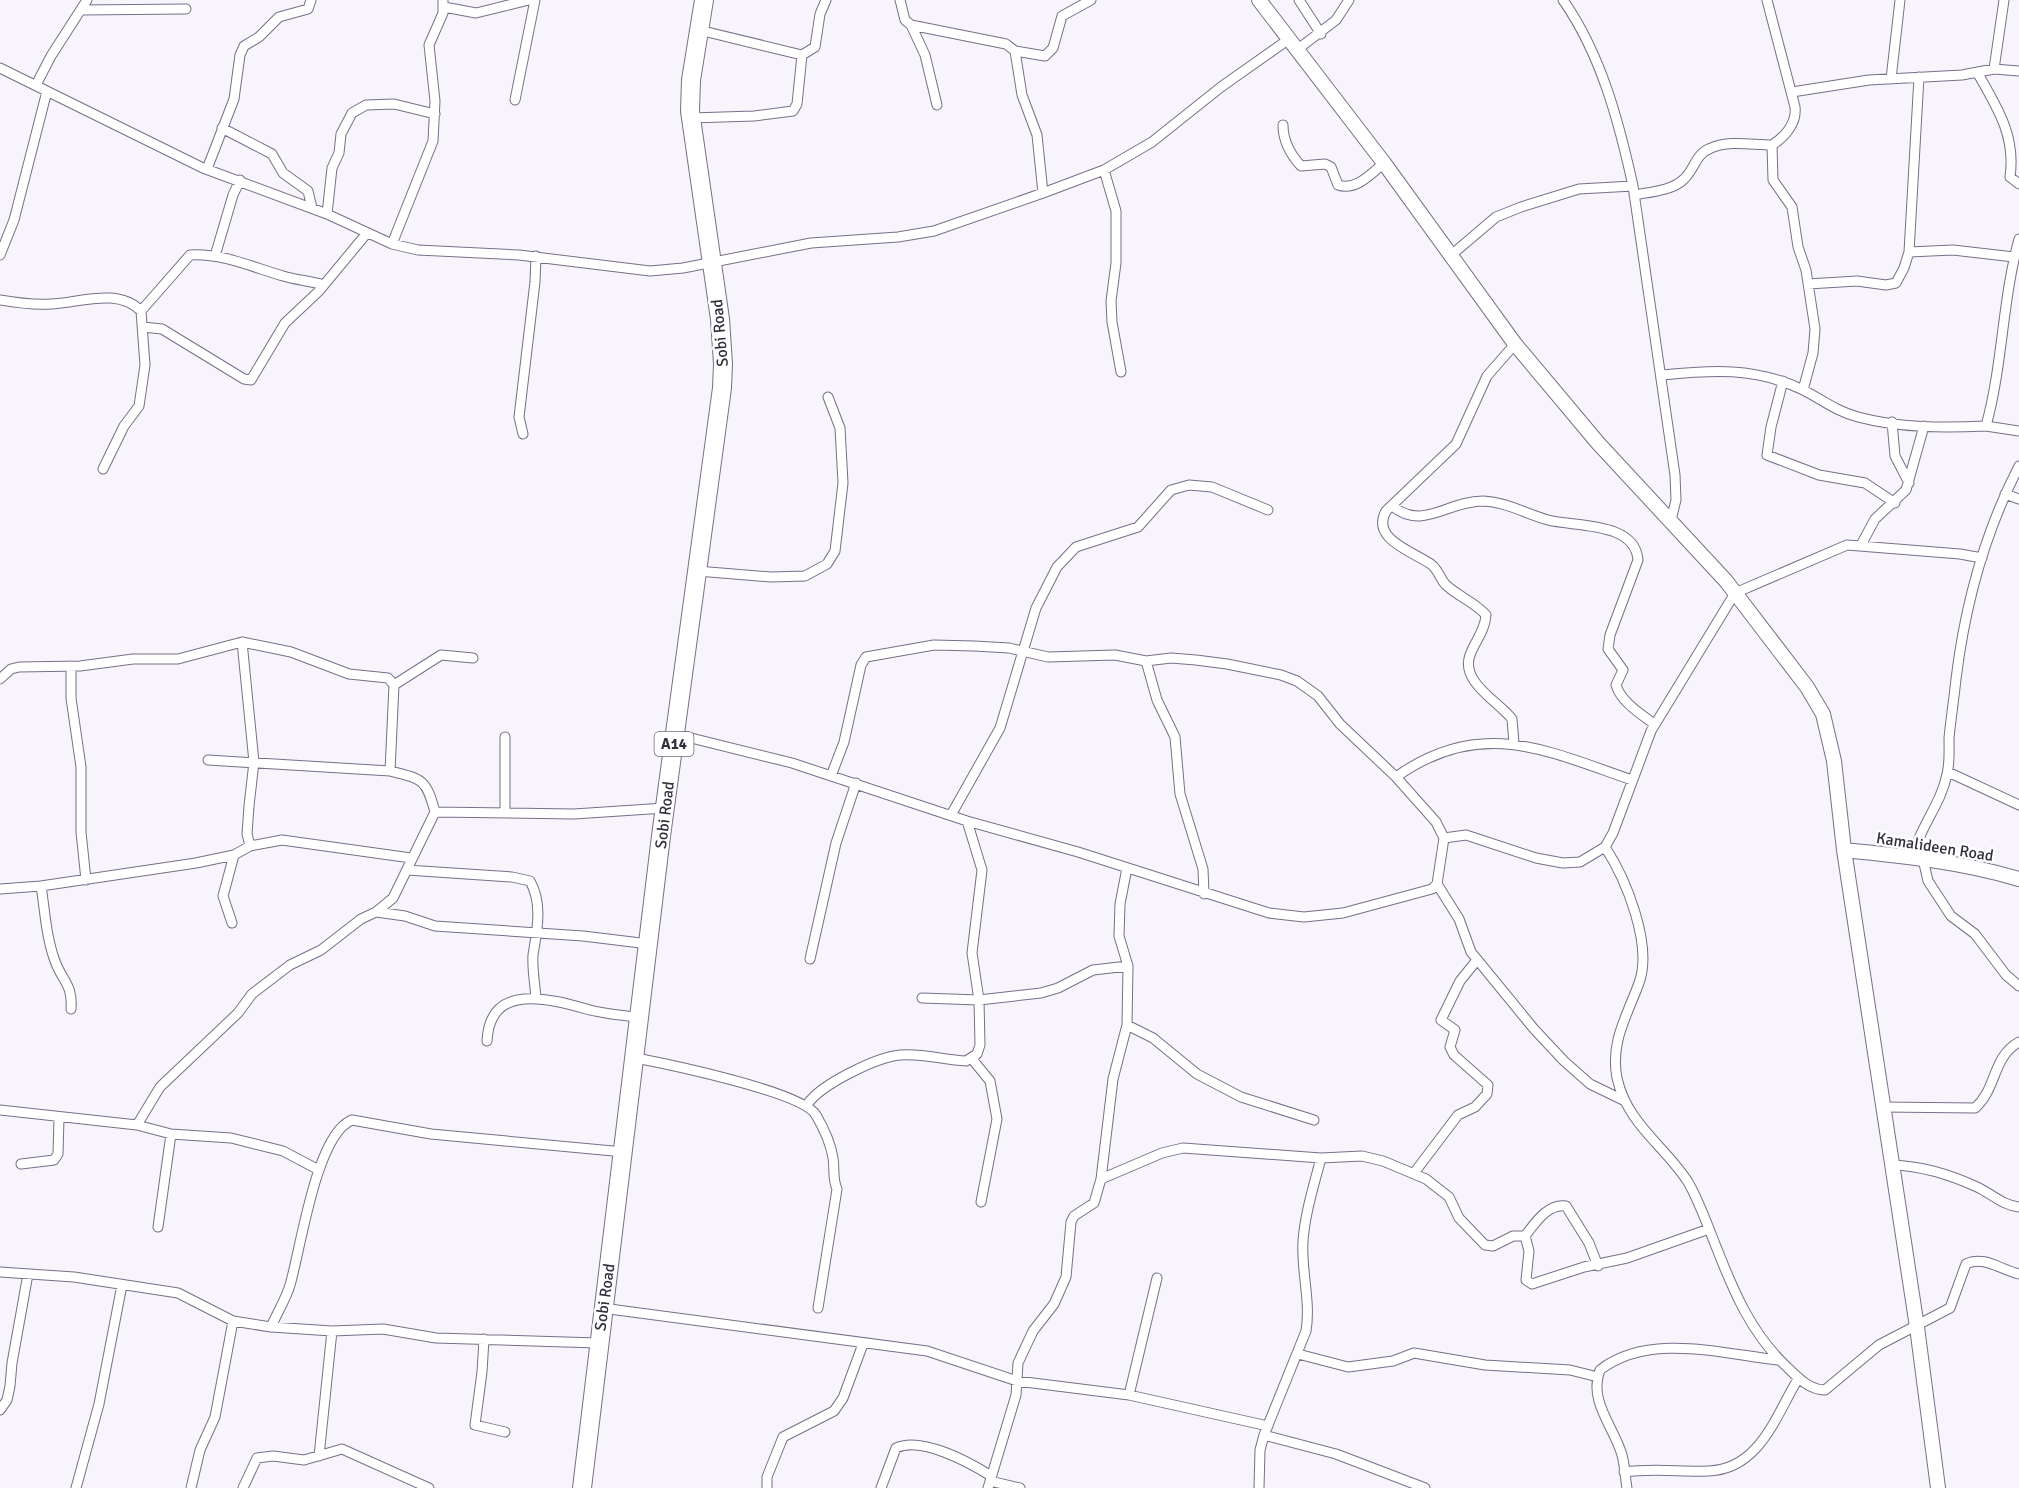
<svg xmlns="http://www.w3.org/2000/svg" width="2019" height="1488" viewBox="0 0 2019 1488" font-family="Signika,sans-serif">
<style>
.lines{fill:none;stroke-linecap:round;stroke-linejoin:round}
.street-casing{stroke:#786e8a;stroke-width:11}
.secondary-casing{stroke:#786e8a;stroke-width:16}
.highway-casing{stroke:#786e8a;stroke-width:20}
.street{stroke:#fff;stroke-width:9}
.secondary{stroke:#fff;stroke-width:14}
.highway{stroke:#fff;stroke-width:18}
.labels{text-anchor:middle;stroke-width:5;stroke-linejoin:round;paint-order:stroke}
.shield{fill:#fff;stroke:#706d75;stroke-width:1.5}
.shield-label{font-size:15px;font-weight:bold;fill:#322e3a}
.street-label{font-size:16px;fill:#322e3a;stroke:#fff}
</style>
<rect width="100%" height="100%" fill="#f7f5fb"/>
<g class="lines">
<defs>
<path id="street" d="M900,0L905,20L911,25L1006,44L1015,51L1022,95L1037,135L1043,193
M1299,0L1321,34
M1563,0C1601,54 1619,122 1633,186L1675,475L1676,500L1671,520
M444,7L476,13L529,0
M81,10L186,9
M911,25L925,55L937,105
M699,30L802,55
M1298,49L1336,20L1349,0
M1015,51L1045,56L1053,48L1062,16L1091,0
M0,68L203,168L327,214L392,244L418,250L519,255L650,271L683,268L811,243L898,237L934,231L1043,193L1104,170L1152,142L1221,87L1289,39
M1994,69L2004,0
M1977,72C1997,107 2016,136 2010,177L2019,184
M1891,79L1900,0
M36,85L51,56L87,0
M1792,92L1869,80L1962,75L1994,69L2019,71
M515,100L535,0
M691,118L754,116L793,111L797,104L802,55L815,47L820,14L826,0
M1283,125C1283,141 1290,154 1301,166L1325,164L1331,167L1338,185C1356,191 1371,174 1384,163
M222,128L272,154L283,173L308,191L312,208
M1772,145L1773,180L1792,207L1798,247L1806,270L1815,329L1813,353L1803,390
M207,169L234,99L240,55L244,46L259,37L279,17L308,9L311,0
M1104,170L1116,211V263L1111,301L1112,322L1121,372
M1634,195C1650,192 1672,191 1684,179C1695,169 1695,154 1711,148C1729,140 1752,145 1772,145C1785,137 1797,123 1795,107L1767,0
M327,214L332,168L339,153L341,134L352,113L366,105L394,104L435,114
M392,244L433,141L435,101L429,45L443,13V0
M1909,252L1953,250L2014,257
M0,255L14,220L47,91
M215,256L233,195L240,180
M1449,257L1496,217L1521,207L1579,189L1633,186
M1808,284L1857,281L1886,285L1896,283L1904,268L1909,252L1919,77
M0,300C17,303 34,305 51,304C79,303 118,287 141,311L145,365L139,406L124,426L103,469
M141,311L190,255C222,253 252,267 283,276C296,280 311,281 324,285
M143,327L162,329L244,379L251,380L285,323L319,291L367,233
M1662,375C1712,370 1754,367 1801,389C1822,399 1833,410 1858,417C1899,428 1944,428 1986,426C2003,364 2002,301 2019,239
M1783,381L1771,427L1767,455L1819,475L1865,483L1895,503
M1892,422L1895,456L1909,483
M1986,426L2019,431
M523,434L519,417L535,282L536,256
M2005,494L2019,499
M1392,506C1423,531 1447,501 1483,501C1507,502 1526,514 1548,520C1574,527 1635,521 1638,560L1610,635L1608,649L1623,670L1616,685C1621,702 1641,714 1654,724
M1861,545L1875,519L1906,490L1924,426
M697,571L771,577L805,576L827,564L835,551L843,483L840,428L828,397
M242,642L254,762L249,806L247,834L250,846
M1146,661L1157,700L1175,737L1180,794L1203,869L1204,894
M71,666V698L81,767V832L86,880
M0,679L11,669L19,667L80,666L133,659H178L242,642L291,652L349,674L388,678L394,685L390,771
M394,685L441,655L473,658
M675,734L792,763L967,821L1078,852L1269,913L1304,917L1343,913L1432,889L1437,884L1444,838L1466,835L1536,858L1563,863L1580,862L1605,847L1613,833L1651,731L1735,593L1847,545L1960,554L1982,558
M505,737V813
M1514,743L1512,719C1499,702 1460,682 1470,655C1475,641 1485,631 1486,615C1475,602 1457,596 1445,584C1440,578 1438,570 1432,565C1415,552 1370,540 1386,511L1456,444L1487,376L1515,344
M1948,772L2019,805
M831,776L844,742L861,665L866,657L934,645L974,646L1009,648L1048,657L1115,655L1146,661L1171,658L1196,660L1227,664L1281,675L1297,681L1318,696L1340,724L1396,777L1436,822L1444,838
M1396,777C1480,717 1545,750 1632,780
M435,812L574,814L665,808
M951,815L1000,728L1036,608L1057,567L1076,547L1138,527L1171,490L1189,485L1212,487L1268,510
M1605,847C1626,879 1653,945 1639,983C1627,1016 1610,1042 1617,1078C1627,1124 1665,1146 1688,1182C1699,1201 1707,1224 1715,1244C1733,1290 1751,1334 1788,1368C1798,1378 1810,1390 1825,1390L1879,1345L1950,1308L1966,1264C1984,1255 2001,1270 2019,1274
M1913,858C1919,827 1941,805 1947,774C1950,762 1949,750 1949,738C1951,718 1954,698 1956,679C1965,605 1985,532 2019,466
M1923,859L1928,881L1951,916L1975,934L2006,975L2019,986
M407,870L512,877L530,881C543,904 537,930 533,955C532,969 535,984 536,998
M1437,884L1459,919L1471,952L1534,1029L1564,1061L1590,1084L1625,1101
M41,886C45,911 46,937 55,961C62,981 73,984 71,1009
M0,889L41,886L196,863L234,855L250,846L282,840L411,858
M376,912L405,916L435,926L583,936L649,944
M232,923L223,896L234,855
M810,959L836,843L856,783
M922,998L979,1000L1041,993L1058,988L1093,970L1128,966
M1127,1025L1153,1038L1197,1074L1241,1097L1314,1120
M487,1041C490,981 551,999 590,1010C606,1014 623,1015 640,1018
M636,1058C667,1064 803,1092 816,1115C823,1127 831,1145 833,1158C835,1170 832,1177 837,1189L818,1308
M972,1059L990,1081L997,1119L981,1202
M807,1105C819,1085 877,1057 900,1055C922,1053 944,1060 966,1061L977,1054L980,1045L979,1000L972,953L982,870L967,821
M1883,1107L1975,1108C1997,1089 1992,1057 2019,1042
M0,1110L137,1125L171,1134L231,1138L283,1151L317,1169
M137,1125L160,1087L238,1013L252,994L290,965L321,950L361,919L376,912L393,898L435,812C426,779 423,779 390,771L208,760
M21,1164L54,1160L58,1154L59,1118
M1892,1165C1923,1166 1949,1174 1977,1187C1992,1194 2002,1205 2019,1207
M1414,1173L1458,1115L1475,1107L1487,1094L1488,1085L1454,1055L1450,1047L1455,1030L1441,1020L1460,981L1477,960
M1101,1179L1162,1153L1183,1148L1321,1158L1362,1156L1383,1161L1426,1179L1449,1197L1459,1218L1485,1245L1493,1246L1513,1236H1525
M158,1227L171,1134
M1525,1236L1529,1251L1526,1280L1532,1284L1584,1267L1627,1258L1709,1229
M1525,1236C1535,1223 1548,1203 1566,1206L1589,1243L1598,1266
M0,1272L74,1277L178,1293L233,1321L271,1327L332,1331L383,1329L436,1338L598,1343
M602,1308L927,1351L1017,1381L1129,1395L1268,1426
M271,1327C277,1313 286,1299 290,1285C301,1248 316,1134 352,1120L431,1134L624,1152
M484,1339L482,1372L475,1425L505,1432
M1298,1354L1348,1367L1393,1361L1414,1353L1485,1365L1570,1370L1598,1377
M1129,1395L1157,1278
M0,1410L7,1400L10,1386L12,1363L28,1274
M1264,1435L1336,1454L1425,1488
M319,1456L332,1331
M1624,1472C1653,1468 1681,1472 1709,1471C1760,1469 1776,1415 1798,1379
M990,1481L1020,1488
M76,1488L99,1404L122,1285
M191,1488L200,1450L215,1417L233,1321
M243,1488L257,1458L273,1456L304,1460L342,1449L429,1488
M767,1488V1477L783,1437L834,1411L843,1398L863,1344
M881,1488L896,1448C921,1436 969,1462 991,1476
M988,1488L1016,1395L1018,1363L1033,1331L1054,1304L1066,1277L1071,1222L1074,1216L1094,1203L1101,1179L1113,1079L1127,1025L1128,966L1119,936L1120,904L1127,868
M1259,1488L1260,1450L1264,1435L1306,1331C1311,1301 1301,1271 1303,1241C1305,1213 1314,1185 1321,1158
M1627,1488C1625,1477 1625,1466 1622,1455C1614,1427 1588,1401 1600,1370C1649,1332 1722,1354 1778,1360"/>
<path id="secondary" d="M1259,0L1384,163L1515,344L1598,443L1726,581L1807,687L1823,714L1834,761L1844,850L1917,1327L1938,1488
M1844,850C1904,856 1962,862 2019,879"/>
<path id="highway" d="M582,1488L661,836L722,388L723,364L720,319L690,111L691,80L704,0"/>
</defs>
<use href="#street" class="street-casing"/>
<use href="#secondary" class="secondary-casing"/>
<use href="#highway" class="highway-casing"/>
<use href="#street" class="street"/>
<use href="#secondary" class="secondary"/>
<use href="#highway" class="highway"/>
</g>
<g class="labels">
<rect class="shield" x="654.5" y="732" width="39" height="24" rx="4.5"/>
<g class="shield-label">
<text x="674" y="749">A14</text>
</g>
<g class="street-label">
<text transform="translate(719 333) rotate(-95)" y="6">Sobi Road</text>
<text transform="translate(664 815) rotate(-83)" y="6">Sobi Road</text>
<text transform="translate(1935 846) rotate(9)" y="6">Kamalideen Road</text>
<text transform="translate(604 1297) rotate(-82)" y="6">Sobi Road</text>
</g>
</g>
</svg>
